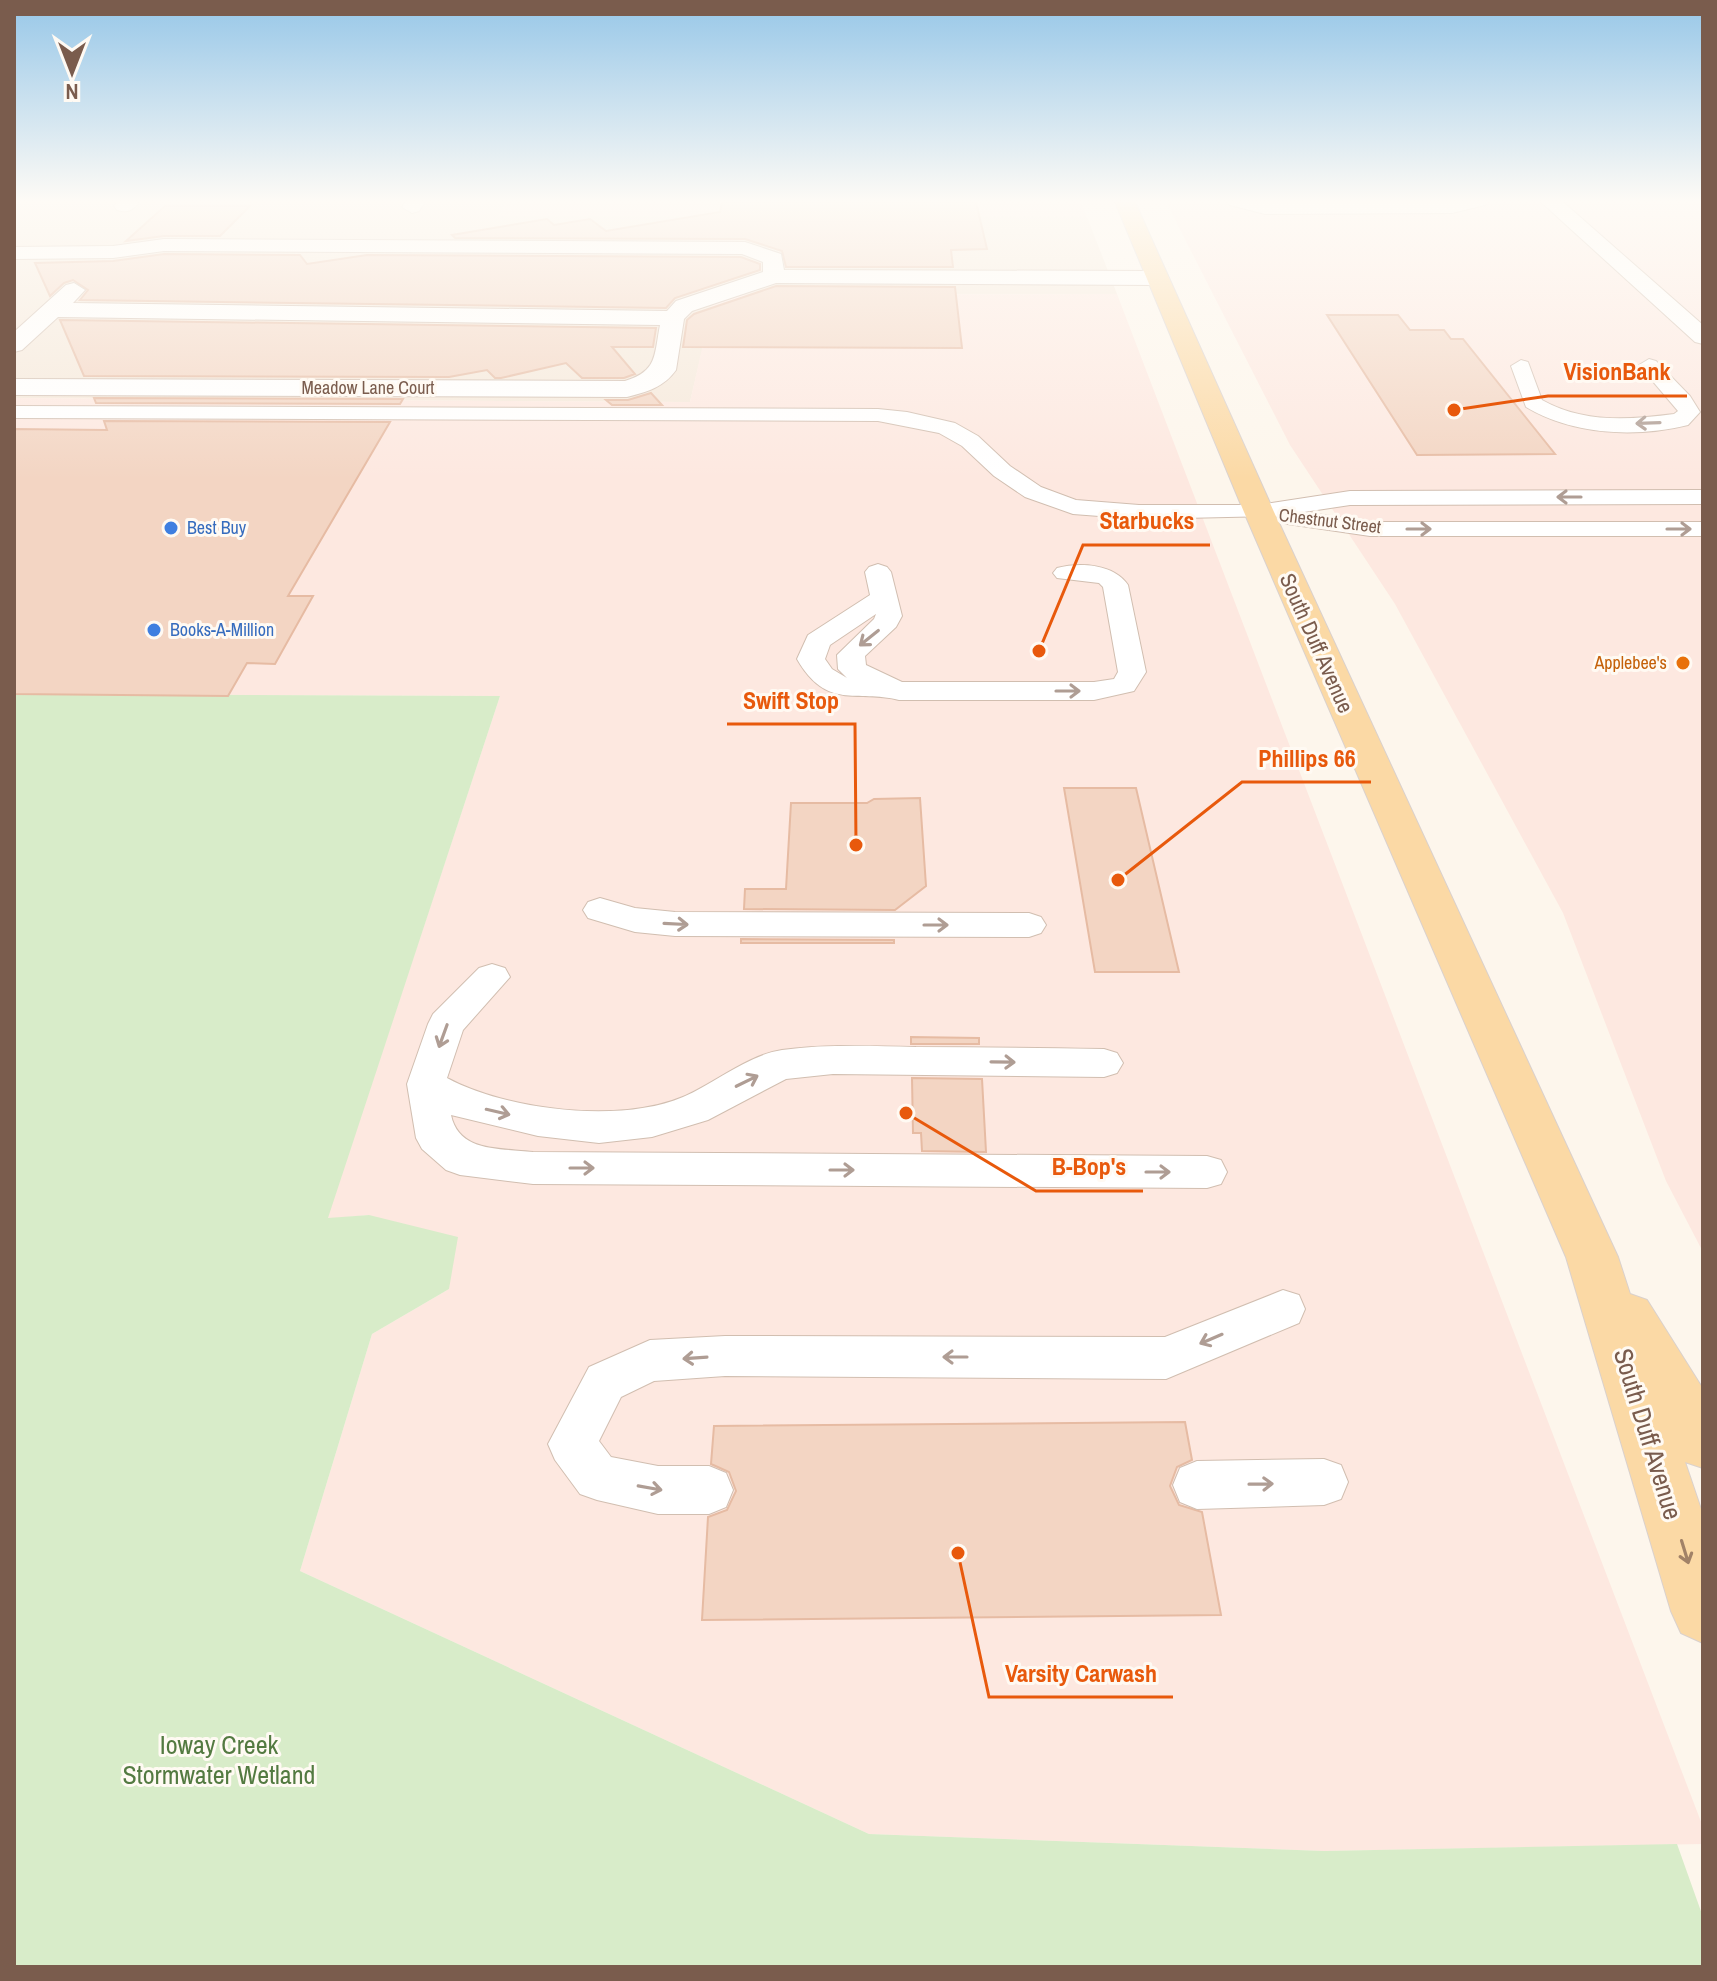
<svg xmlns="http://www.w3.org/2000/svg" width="1717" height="1981" viewBox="0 0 1717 1981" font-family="'Archivo Narrow',sans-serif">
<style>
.residential{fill:#f5e8da}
.commercial{fill:#fde8e0}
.green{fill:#d8ecc9}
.building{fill:#f3d5c3;stroke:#e6bba3;stroke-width:2}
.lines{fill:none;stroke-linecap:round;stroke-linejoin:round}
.lane-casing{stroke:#d1beb0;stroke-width:2}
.street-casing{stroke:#d1beb0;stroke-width:2}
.primary-casing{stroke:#dad1cd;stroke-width:2}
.lane{fill:#fff;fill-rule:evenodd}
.street{fill:#fff;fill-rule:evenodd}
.primary{fill:#fbd9a5;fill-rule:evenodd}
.oneway{stroke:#af9d94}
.oneway2{stroke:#a18267}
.shop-dot{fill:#3f7fe0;stroke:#fffaf3;stroke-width:3}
.food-dot{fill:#e8710a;stroke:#fffaf3;stroke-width:3}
.labels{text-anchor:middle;stroke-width:6;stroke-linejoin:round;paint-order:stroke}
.far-street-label{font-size:18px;fill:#7a5c4d;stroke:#fffaf3}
.far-shop-label{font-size:18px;fill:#366cbe;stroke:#fffaf3;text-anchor:start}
.far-food-label{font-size:18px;fill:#c56008;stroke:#fffaf3;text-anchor:end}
.street-label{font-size:22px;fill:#7a5c4d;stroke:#fffaf3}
.near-street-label{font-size:26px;fill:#7a5c4d;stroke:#fffaf3}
.near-park-label{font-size:26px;fill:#537a41;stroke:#fffaf3}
.leader{fill:none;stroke:#e8590c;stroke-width:3}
.callout-dot{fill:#e8590c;stroke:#fffaf3;stroke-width:3}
.callout-label{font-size:24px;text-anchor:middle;font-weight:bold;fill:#e8590c;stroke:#fffaf3;stroke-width:6;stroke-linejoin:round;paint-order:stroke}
</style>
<rect width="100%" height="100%" fill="#fdf6ec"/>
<path class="residential" d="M14,202H506L499,216L1087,217L1117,294L715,295L690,402L14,398Z"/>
<path class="commercial" d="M506,202H1081L1087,217L499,216Z
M1166,202H1703V1252L1666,1181L1563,913L1395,604L1290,445Z
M1117,294L1703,1827V1844L1324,1851L869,1834L300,1571L372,1334L449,1289L369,1215L327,1219L500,696L14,694V398L690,402L714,295Z"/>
<path class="green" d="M14,694L500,696L328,1218L369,1215L458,1237L449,1289L372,1334L300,1571L869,1834L1324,1851L1677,1844L1703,1917V1967H14Z"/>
<path class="building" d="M722,202H976L987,249L951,250L953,267H786L782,251L745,239L455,238L452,235L547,219L554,225L590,219L606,231L720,212Z
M165,206H250L220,236H164L126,241Z
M164,254L300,255L307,264L367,255L741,257L760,264V270L675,298L666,308L80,300L88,290L73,280L64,283L50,296L35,263L113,261Z
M776,286L955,287L962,348L683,347L687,320L694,314Z
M1327,315H1398L1410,330H1444L1451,339H1463L1555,454L1417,455Z
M60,320L656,328L653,347H612L635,374L624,378H582L566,363L501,378H495L487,370L449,377L84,376Z
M651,393L662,405H612L606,400H628Z
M94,398L403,399L400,404L96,403Z
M104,421L390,422L288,596H313L275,664L247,663L228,696L14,694V429L107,430Z
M1064,788H1136L1179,972H1095Z
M920,798L926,886L895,910L744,909L745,889H786L791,803H867L874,799Z
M741,939L894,940V943H741Z
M911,1037L979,1038V1044H911Z
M912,1078L982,1079L986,1152L922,1151L921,1133H913Z
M1185,1422L1192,1460L1177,1467L1170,1486L1179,1505L1202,1512L1221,1615L702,1620L708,1517L727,1510L736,1491L729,1472L711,1464L714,1426Z"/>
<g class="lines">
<defs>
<path id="lane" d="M1228,202H1487L1485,205L1452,213L1265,214L1230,205Z
M1649,359L1656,361L1690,396L1700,412L1688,425C1635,438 1573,435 1526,407L1511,366L1521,360L1528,362L1542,400C1583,423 1628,420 1674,414L1678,411L1639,365Z
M14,406L878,409L907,412L955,423L978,436L1010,466L1041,487L1076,500L1139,505H1259L1350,491L1703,490V504L1350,505L1304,512L1370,522H1703V536H1370L1288,524L1280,522L1276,516L1139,519L1073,514L1025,497L994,476L962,446L939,433L878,421L14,418Z
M878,564L887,567L891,572L902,616L896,627L865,656L866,665L902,682H1094L1114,679L1118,672L1103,587L1099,583L1057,578L1053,573L1057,568C1080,562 1114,564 1128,585L1146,672L1134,691L1094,700H899C856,689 827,711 797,659L808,635L870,595L865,572L869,567ZM876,614L874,619L837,655L838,669L847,678L832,669L825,659L830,645Z
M600,898L635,908L675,912L1029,913L1041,917L1046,925L1041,933L1029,937L675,936L635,932L588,918L583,910L588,902Z
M492,964L505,968L510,977L463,1030L447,1078C506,1110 620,1124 683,1097C715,1083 748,1055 782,1050C826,1044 871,1046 916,1047C978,1047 1041,1048 1104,1049L1117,1053L1123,1063L1117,1073L1104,1077L833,1074L786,1079L708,1120L652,1137L599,1143L538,1136L451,1115C459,1153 501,1148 533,1152L1207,1156L1221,1160L1227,1172L1221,1184L1207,1188L533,1184L460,1175L446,1170L422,1149L416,1138L407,1084L428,1024L433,1014L479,968Z
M1283,1290L1299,1295L1305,1309L1299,1323L1166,1379L725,1376L654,1381L621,1397L599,1441L611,1457L658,1466H709L726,1473L733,1490L726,1507L709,1514H658L597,1500L580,1494L555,1460L548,1444L589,1367L650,1340L725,1336L1165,1337Z
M1324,1459L1341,1465L1348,1482L1341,1499L1324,1505L1197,1509L1180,1502L1173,1485L1180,1468L1197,1461Z"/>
<path id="street" d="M117,202H139C133,211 127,213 117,210L114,206Z
M405,202H425L419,211L412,213L402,207Z
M1541,202H1563L1703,325V344L1695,342Z
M164,239L745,242L781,254L784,270L1158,271L1169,278L1158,285L776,283L692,311L684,319L676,370C664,387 647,392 627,397L14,395V379L625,381C658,371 654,355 660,325L58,317L22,350L14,352V332L66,285L74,283L85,290L73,303L667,311L676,301L763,272V262L742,254L164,251L113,258L14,259V247L113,246Z"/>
<path id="primary" d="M1115,202H1135L1274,512L1618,1257L1630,1294L1647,1300L1703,1389V1468L1685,1462L1703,1515V1643L1681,1633L1671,1611L1566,1257L1244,512Z"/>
</defs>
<use href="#lane" class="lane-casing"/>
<use href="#street" class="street-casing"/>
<use href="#primary" class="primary-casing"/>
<use href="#lane" class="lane"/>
<use href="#street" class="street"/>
<use href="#primary" class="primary"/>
</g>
<defs><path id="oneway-shaft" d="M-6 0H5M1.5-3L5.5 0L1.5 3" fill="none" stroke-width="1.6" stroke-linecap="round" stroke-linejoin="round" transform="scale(2)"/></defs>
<g class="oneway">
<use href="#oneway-shaft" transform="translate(1648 423) rotate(178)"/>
<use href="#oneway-shaft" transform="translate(1569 497) rotate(180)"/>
<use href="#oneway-shaft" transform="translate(1419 529)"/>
<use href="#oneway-shaft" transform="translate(1679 529)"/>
<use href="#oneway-shaft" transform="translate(869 638) rotate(141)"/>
<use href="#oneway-shaft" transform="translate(1068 691)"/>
<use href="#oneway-shaft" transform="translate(676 924) rotate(3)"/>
<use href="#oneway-shaft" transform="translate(936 925)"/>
<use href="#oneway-shaft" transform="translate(443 1036) rotate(110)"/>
<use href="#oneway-shaft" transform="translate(1003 1062) rotate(1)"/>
<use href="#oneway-shaft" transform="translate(747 1081) rotate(-26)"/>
<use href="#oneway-shaft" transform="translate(498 1112) rotate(13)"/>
<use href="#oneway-shaft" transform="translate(582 1168)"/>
<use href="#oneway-shaft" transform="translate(842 1170)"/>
<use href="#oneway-shaft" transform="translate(1158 1172)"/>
<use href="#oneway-shaft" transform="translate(1211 1339) rotate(157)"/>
<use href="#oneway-shaft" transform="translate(955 1357) rotate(-180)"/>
<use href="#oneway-shaft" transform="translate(695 1358) rotate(176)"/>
<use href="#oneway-shaft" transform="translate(1261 1484) rotate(-1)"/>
<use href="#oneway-shaft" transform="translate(650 1488) rotate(10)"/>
</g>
<use class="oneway2" href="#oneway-shaft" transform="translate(1685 1552) rotate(73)"/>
<linearGradient id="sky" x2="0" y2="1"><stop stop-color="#97c7e8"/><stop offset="0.42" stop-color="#fefbf6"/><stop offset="1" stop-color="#fefbf6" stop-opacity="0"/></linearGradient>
<rect width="1717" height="479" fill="url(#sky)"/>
<g class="shop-dot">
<circle cx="171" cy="528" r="8"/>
<circle cx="154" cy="630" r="8"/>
</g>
<circle class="food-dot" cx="1683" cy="663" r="8"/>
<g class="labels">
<g class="far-street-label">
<text x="368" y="394">Meadow Lane Court</text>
<text transform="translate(1330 521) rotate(7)" y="6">Chestnut Street</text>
</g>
<g class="far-shop-label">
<text x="187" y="534">Best Buy</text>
<text x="170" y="636">Books-A-Million</text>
</g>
<g class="far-food-label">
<text x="1667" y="669">Applebee's</text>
</g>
<g class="street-label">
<text transform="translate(1317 643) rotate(66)" y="8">South Duff Avenue</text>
</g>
<g class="near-street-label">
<text transform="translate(1648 1434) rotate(73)" y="9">South Duff Avenue</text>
</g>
<g class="near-park-label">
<text x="219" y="1754">Ioway Creek<tspan x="219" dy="30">Stormwater Wetland</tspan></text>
</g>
</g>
<path class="leader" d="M1454 410L1548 396H1687M1039 651L1083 545H1210M856 845L855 724H727M1118 880L1242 782H1371M906 1113L1036 1191H1143M958 1553L989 1697H1173"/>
<g class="callout-dot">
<circle cx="1454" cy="410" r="8"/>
<circle cx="1039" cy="651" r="8"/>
<circle cx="856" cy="845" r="8"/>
<circle cx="1118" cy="880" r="8"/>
<circle cx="906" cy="1113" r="8"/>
<circle cx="958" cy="1553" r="8"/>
</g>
<g class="callout-label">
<text x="1617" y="380">VisionBank</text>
<text x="1147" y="529">Starbucks</text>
<text x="791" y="709">Swift Stop</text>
<text x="1307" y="767">Phillips 66</text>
<text x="1089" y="1175">B-Bop's</text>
<text x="1081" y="1682">Varsity Carwash</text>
</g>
<rect width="1717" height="1981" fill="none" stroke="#7a5c4d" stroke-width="32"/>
<g transform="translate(72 72) rotate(180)" stroke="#fffaf3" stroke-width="6" paint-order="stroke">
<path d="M0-6L14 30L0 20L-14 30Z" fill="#7a5c4d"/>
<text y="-12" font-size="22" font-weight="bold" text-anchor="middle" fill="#7a5c4d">N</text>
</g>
</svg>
